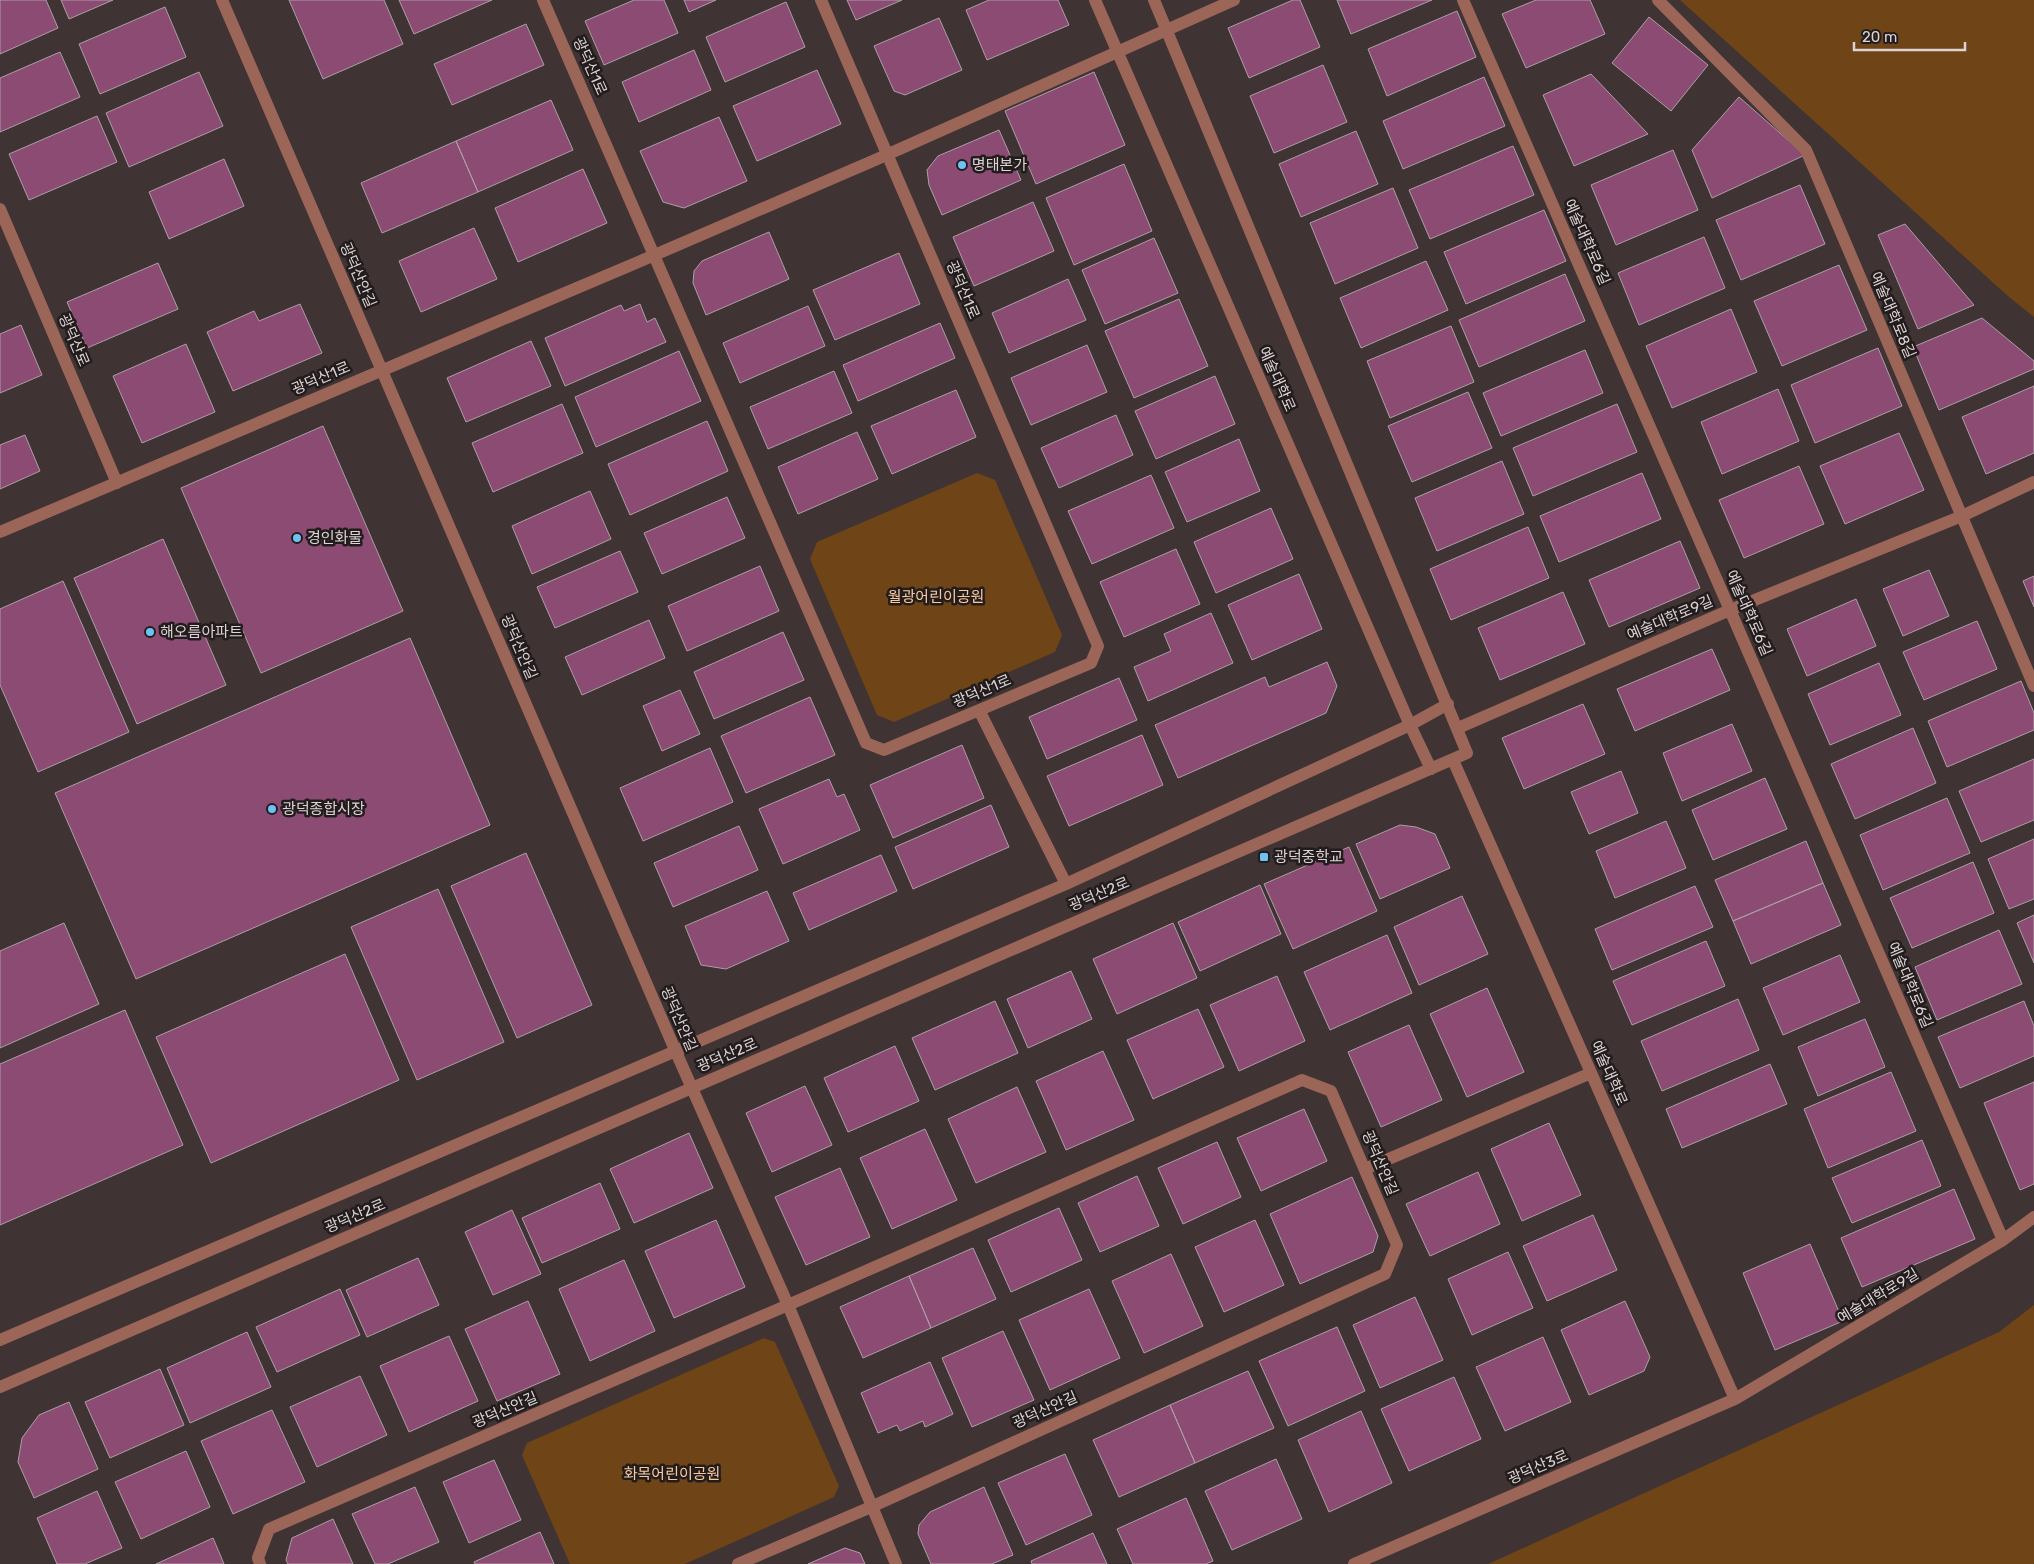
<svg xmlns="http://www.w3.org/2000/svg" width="2034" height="1564" viewBox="0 0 2034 1564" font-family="Rubik,'Noto Sans KR',sans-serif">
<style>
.green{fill:#6f4417}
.building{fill:#8b4b73;stroke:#ac9fa6}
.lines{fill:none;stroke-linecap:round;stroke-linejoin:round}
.minor{stroke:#9b6658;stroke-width:12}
.poi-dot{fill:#6ec2f3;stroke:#221c1d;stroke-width:2}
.labels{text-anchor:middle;stroke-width:5;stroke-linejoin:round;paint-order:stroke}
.street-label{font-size:15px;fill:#dcd3d4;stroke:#221c1d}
.poi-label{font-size:15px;fill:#dcd3d4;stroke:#221c1d;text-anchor:start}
.park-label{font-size:15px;fill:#f9c99e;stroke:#221c1d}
</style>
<rect width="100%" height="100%" fill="#403334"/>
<path class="green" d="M1680,0H2034V317L2009,297Z
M977,473L995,480L1062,635L1055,652L894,722L877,715L810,559L817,542Z
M2034,1305V1564H1488L1999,1332Z
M764,1338L775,1342L839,1486L834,1497L685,1564H570L522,1455L527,1443Z"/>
<path class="building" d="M0,0H46L58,28L0,54Z
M61,0H113L69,19Z
M289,0H384L403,44L323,79Z
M399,0H492L414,34Z
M634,0H664L678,33L604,65L585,21Z
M684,0H716L689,12Z
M847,0H902L856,20Z
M989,0H1058L1069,25L987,60L966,10Z
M1293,0H1300L1320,47L1249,78L1228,28Z
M1337,0H1432L1351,34Z
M1536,0H1590L1605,34L1526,68L1502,14Z
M786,2L805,47L725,82L706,37Z
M165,7L186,57L100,94L79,44Z
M1457,11L1476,57L1387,96L1368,49Z
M1649,17L1708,65L1671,111L1612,63Z
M939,18L962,70L905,95L894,91L874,46Z
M526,24L544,65L452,105L434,64Z
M694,50L711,90L639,122L622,82Z
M60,52L80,97L0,132V78Z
M1323,65L1347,122L1274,153L1250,96Z
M817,70L841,124L757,161L733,106Z
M199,72L223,126L129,167L106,113Z
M1094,72L1125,145L1036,184L1005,111Z
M1591,74L1648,134L1574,166L1543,95Z
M1484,77L1505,126L1403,169L1383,121Z
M1739,97L1805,155L1712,198L1692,150Z
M551,100L573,150L478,192L456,141Z
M97,116L117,162L29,200L9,154Z
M719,117L747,181L684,208L663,202L640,151Z
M999,130L1021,180L942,215L929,185L927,170L938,156Z
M1356,131L1378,184L1301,217L1279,164Z
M456,141L478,192L382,233L361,183Z
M1513,146L1534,195L1430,239L1409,190Z
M1673,150L1698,210L1616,245L1591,185Z
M224,159L244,206L169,239L149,192Z
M1124,164L1152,231L1074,265L1046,198Z
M583,169L607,223L518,262L495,208Z
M1800,185L1825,244L1741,280L1716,220Z
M1393,188L1418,248L1335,284L1310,223Z
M1033,202L1054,251L974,286L953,237Z
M1544,210L1566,261L1466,304L1444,252Z
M1905,224L1974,305L1918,329L1878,235Z
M474,228L497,279L421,312L399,261Z
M769,232L789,279L706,315L693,283L694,271L702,261Z
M1704,237L1725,288L1639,325L1618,273Z
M1154,238L1178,293L1105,324L1082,270Z
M899,253L920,304L835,340L813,290Z
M1426,261L1448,310L1361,348L1340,298Z
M158,263L178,309L87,348L67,302Z
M1839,265L1867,330L1782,366L1754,301Z
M1565,274L1585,321L1479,367L1459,320Z
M1068,279L1086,320L1009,353L992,313Z
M1179,299L1208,366L1134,398L1105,331Z
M300,304L322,353L233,391L207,332L254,311L259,321Z
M640,304L647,322L655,318L666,342L565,386L545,338L621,305L624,311Z
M808,306L825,346L740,383L723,343Z
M1731,309L1757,372L1672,408L1646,346Z
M1982,318L2034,361V369L1939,410L1913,347Z
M940,323L955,358L858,401L843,365Z
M21,325L42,375L0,393V334Z
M1451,326L1474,382L1390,418L1367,361Z
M531,341L551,386L466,422L447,378Z
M186,344L215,412L142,443L113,376Z
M1087,345L1107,392L1031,425L1011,378Z
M1878,348L1902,406L1815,443L1791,385Z
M1585,350L1603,393L1501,436L1483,393Z
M679,351L701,401L596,447L575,397Z
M834,371L852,413L768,449L750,407Z
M1215,376L1235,424L1156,459L1135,411Z
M2034,386V453L1986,474L1962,417Z
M1778,389L1799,441L1722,474L1701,422Z
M956,390L976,437L892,474L871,426Z
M1468,392L1492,448L1412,482L1388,426Z
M562,404L583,453L493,492L472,443Z
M1617,404L1637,452L1533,496L1513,448Z
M1116,415L1133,455L1059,488L1041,448Z
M707,421L728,471L630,515L608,464Z
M323,426L403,611L261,673L181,488Z
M857,432L878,479L798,514L778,467Z
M1899,433L1924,490L1845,524L1820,466Z
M25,435L40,471L0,489V445Z
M1239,439L1260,491L1187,522L1165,472Z
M1502,461L1524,514L1437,551L1415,498Z
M1799,466L1824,524L1744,558L1719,500Z
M1642,473L1661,519L1559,562L1540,516Z
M1151,475L1174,528L1092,564L1068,511Z
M590,491L611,539L532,574L512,526Z
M727,497L745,538L662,574L644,533Z
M1271,508L1293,559L1216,593L1194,542Z
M1528,527L1549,578L1451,620L1430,569Z
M163,539L226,685L137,724L74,578Z
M1680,541L1700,588L1609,627L1589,580Z
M1176,549L1200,604L1124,637L1100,582Z
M620,551L638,592L555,628L537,587Z
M760,566L779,611L687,651L668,606Z
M1929,570L1949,616L1903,636L1883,589Z
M1299,574L1322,629L1252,660L1228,605Z
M2034,576V607L2023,581Z
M63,581L129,732L38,772L0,685V609Z
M1563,592L1585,644L1500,680L1478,628Z
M1856,599L1876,646L1807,676L1787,629Z
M1211,613L1233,663L1148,701L1134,667L1171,651L1164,634Z
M649,620L665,658L582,695L565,657Z
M1977,621L1997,669L1924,700L1903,652Z
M783,632L804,680L714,719L694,672Z
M410,638L490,825L136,979L55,793Z
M1712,649L1730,690L1635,731L1617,689Z
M1327,662L1337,686L1326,713L1178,778L1155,725L1265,677L1269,687Z
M1879,663L1901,715L1830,745L1808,694Z
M1119,678L1137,720L1047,759L1029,717Z
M2021,681L2034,713V730L1947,767L1928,721Z
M680,690L700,734L662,751L643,706Z
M810,697L835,755L746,793L721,736Z
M1583,704L1605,754L1524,789L1502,738Z
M1732,724L1752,771L1682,801L1663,753Z
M1913,728L1936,783L1855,819L1831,764Z
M1142,735L1163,785L1069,826L1047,776Z
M962,745L984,798L893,838L870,785Z
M710,748L733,802L643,841L620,788Z
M2034,759V820L1981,842L1959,791Z
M1621,771L1638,813L1589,834L1571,792Z
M1765,778L1787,829L1713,860L1692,810Z
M829,779L837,797L844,794L860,830L783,864L759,809Z
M1947,798L1970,853L1883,890L1860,835Z
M991,805L1009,847L913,889L895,847Z
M1666,821L1686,868L1615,898L1596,851Z
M1400,825L1416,827L1435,834L1450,868L1380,899L1356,844Z
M739,826L758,870L673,907L654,863Z
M2034,839V899L2009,909L1988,859Z
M1806,841L1823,883L1733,921L1715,880Z
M1349,847L1377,911L1293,949L1264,884Z
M526,853L592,1005L517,1038L451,886Z
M881,855L897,891L809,930L793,893Z
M1973,862L1994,913L1912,948L1890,898Z
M1823,883L1841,925L1751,964L1733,921Z
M1260,885L1281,934L1200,971L1178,922Z
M1695,886L1713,927L1612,970L1595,929Z
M438,889L504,1042L417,1080L351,927Z
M767,891L789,941L726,969L701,965L685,926Z
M1462,896L1488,954L1419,985L1394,927Z
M2034,915V963L2017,923Z
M64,923L99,1004L0,1048V951Z
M1173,923L1197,978L1117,1014L1093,959Z
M1999,930L2022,984L1937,1020L1915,967Z
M1387,935L1412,993L1330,1030L1304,972Z
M1706,941L1725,986L1632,1025L1613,981Z
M345,954L399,1080L211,1163L156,1037Z
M1840,955L1860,1002L1783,1035L1763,988Z
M1071,971L1092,1019L1028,1048L1007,999Z
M1277,976L1305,1041L1239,1071L1210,1005Z
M1487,988L1524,1072L1467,1097L1430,1014Z
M1738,999L1759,1050L1662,1091L1641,1041Z
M995,1001L1018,1053L935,1090L912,1038Z
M2024,1001L2034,1026V1056L1960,1088L1938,1037Z
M1198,1009L1224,1067L1153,1099L1127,1040Z
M125,1010L183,1145L0,1225V1064Z
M1865,1019L1885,1067L1818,1096L1798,1047Z
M1409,1025L1442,1100L1381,1127L1348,1052Z
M895,1046L919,1101L848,1132L824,1078Z
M1103,1051L1134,1120L1066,1150L1036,1081Z
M1770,1064L1787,1104L1682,1148L1666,1109Z
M1891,1072L1916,1131L1828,1168L1804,1109Z
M2034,1082V1184L2020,1190L1984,1103Z
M805,1086L832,1145L772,1172L746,1113Z
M1017,1087L1046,1152L976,1183L948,1119Z
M1304,1109L1327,1161L1261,1191L1237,1138Z
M1549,1123L1581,1195L1522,1221L1491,1149Z
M925,1129L957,1200L892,1229L860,1158Z
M689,1133L713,1188L634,1223L610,1169Z
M1922,1140L1941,1186L1852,1223L1832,1178Z
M1217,1142L1241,1197L1183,1224L1158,1168Z
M840,1168L870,1237L806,1265L775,1197Z
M1478,1172L1500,1224L1430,1256L1406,1204Z
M1137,1176L1159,1226L1100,1252L1078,1203Z
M1352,1177L1378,1236L1373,1252L1300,1284L1270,1214Z
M600,1183L620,1229L542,1263L522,1218Z
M1954,1189L1975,1239L1862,1287L1841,1238Z
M1059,1208L1082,1260L1011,1292L988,1240Z
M512,1210L541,1274L493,1295L465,1232Z
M1593,1215L1617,1270L1547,1301L1523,1246Z
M716,1220L745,1287L674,1318L645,1251Z
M1255,1220L1284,1285L1224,1312L1195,1247Z
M1810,1244L1843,1321L1775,1350L1743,1273Z
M973,1248L996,1299L931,1328L909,1276Z
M1508,1252L1533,1308L1472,1335L1448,1279Z
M1171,1254L1203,1326L1144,1353L1112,1281Z
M418,1258L439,1305L367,1337L346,1290Z
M624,1260L655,1331L590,1361L559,1289Z
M909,1276L931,1328L863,1358L840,1307Z
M340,1289L360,1335L277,1372L256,1327Z
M1089,1289L1120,1358L1050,1390L1019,1320Z
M1415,1297L1443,1360L1380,1388L1353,1325Z
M528,1301L560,1374L497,1401L465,1329Z
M1625,1301L1650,1357L1644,1371L1589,1395L1561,1330Z
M1337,1327L1365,1391L1288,1426L1259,1361Z
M1003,1331L1034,1400L972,1427L942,1358Z
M247,1332L271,1387L190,1423L167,1368Z
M449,1336L478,1401L409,1432L380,1366Z
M1543,1337L1571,1402L1505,1431L1476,1367Z
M930,1362L953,1414L925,1427L923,1421L900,1431L897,1425L878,1433L861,1393Z
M160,1369L184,1425L110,1458L85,1402Z
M1248,1371L1274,1428L1195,1463L1170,1405Z
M360,1376L387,1435L317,1467L290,1407Z
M1454,1377L1481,1439L1409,1471L1381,1409Z
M69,1402L98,1469L34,1498L18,1462L22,1438L39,1415Z
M1170,1405L1195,1463L1119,1497L1093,1440Z
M272,1410L305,1482L233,1514L201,1441Z
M1361,1411L1392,1483L1329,1512L1298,1440Z
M186,1451L210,1507L141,1539L115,1482Z
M1065,1454L1092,1515L1026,1545L998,1483Z
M1276,1459L1302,1519L1232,1550L1205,1491Z
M494,1460L521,1520L469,1543L443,1482Z
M415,1487L439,1542L388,1564H375L352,1514Z
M984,1487L1013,1555L992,1564H931L918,1534L919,1525L930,1512Z
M97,1491L122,1548L85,1564H57L37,1518Z
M1186,1498L1213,1561L1206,1564H1133L1117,1529Z
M333,1519L353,1564H288L286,1560L292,1538Z
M540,1532L554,1564H475L474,1562Z
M1093,1533L1107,1564H1032L1031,1561Z
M213,1538L224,1564H156Z
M845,1548L860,1553L865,1564H808Z"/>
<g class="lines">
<path class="minor" d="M222,0L676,1052L788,1305L896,1564
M543,0L866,743L884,750L1091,663L1098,646L821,0
M1095,0L1410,725L1431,769
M1463,0L1730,610L2003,1240
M1658,0L1806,150L2034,686
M0,209L117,483
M0,532L636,263L875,160L1234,0
M979,710L1066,884
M1458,728L1730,610L1962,516L2034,482
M1453,760L1735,1399
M1365,1169L1591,1073
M0,1340L1066,884L1410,725L1448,704
M0,1387L1467,753L1154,0
M260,1564L258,1558L269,1529L788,1305L1302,1080L1331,1091L1397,1245L1385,1274L871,1507L738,1564
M1354,1564L1735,1399L2003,1240L2034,1217"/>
</g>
<g class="poi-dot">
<circle cx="962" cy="165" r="5"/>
<circle cx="297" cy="538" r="5"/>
<circle cx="150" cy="632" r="5"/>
<circle cx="272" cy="809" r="5"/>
<rect x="1259" y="852" width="10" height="10" rx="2.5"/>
</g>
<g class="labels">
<g class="street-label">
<text transform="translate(590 66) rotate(66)" y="5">광덕산1로</text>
<text transform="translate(1587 242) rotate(66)" y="5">예술대학로6길</text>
<text transform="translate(358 275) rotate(67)" y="5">광덕산안길</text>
<text transform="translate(963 290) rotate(67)" y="5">광덕산1로</text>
<text transform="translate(1893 315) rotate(67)" y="5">예술대학로8길</text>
<text transform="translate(74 340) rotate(67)" y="5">광덕산로</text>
<text transform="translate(321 378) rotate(-23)" y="5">광덕산1로</text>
<text transform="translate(1277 379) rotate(66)" y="5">예술대학로</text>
<text transform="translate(1749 613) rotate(66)" y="5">예술대학로6길</text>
<text transform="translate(1670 618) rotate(-23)" y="5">예술대학로9길</text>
<text transform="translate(519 647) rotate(67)" y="5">광덕산안길</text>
<text transform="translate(982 691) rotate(-23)" y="5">광덕산1로</text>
<text transform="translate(1099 894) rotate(-23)" y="5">광덕산2로</text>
<text transform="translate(1910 985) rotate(67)" y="5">예술대학로6길</text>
<text transform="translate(679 1019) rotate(67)" y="5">광덕산안길</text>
<text transform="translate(727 1055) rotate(-23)" y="5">광덕산2로</text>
<text transform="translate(1609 1073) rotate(66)" y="5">예술대학로</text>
<text transform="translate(1380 1163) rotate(67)" y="5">광덕산안길</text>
<text transform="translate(355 1216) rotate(-23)" y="5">광덕산2로</text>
<text transform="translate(1878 1296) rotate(-31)" y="5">예술대학로9길</text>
<text transform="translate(505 1410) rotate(-23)" y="5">광덕산안길</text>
<text transform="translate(1045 1410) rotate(-24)" y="5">광덕산안길</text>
<text transform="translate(1538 1467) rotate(-23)" y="5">광덕산3로</text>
</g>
<g class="poi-label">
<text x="972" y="170">명태본가</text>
<text x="307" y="543">경인화물</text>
<text x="160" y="637">해오름아파트</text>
<text x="282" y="814">광덕종합시장</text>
<text x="1274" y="862">광덕중학교</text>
</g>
<g class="park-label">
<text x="936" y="602">월광어린이공원</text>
<text x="672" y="1479">화목어린이공원</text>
</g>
</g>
<path d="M1854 42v8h111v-8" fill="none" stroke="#dcd3d4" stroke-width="2.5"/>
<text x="1862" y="42" font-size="15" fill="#dcd3d4" stroke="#221c1d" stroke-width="4" paint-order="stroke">20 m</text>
</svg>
